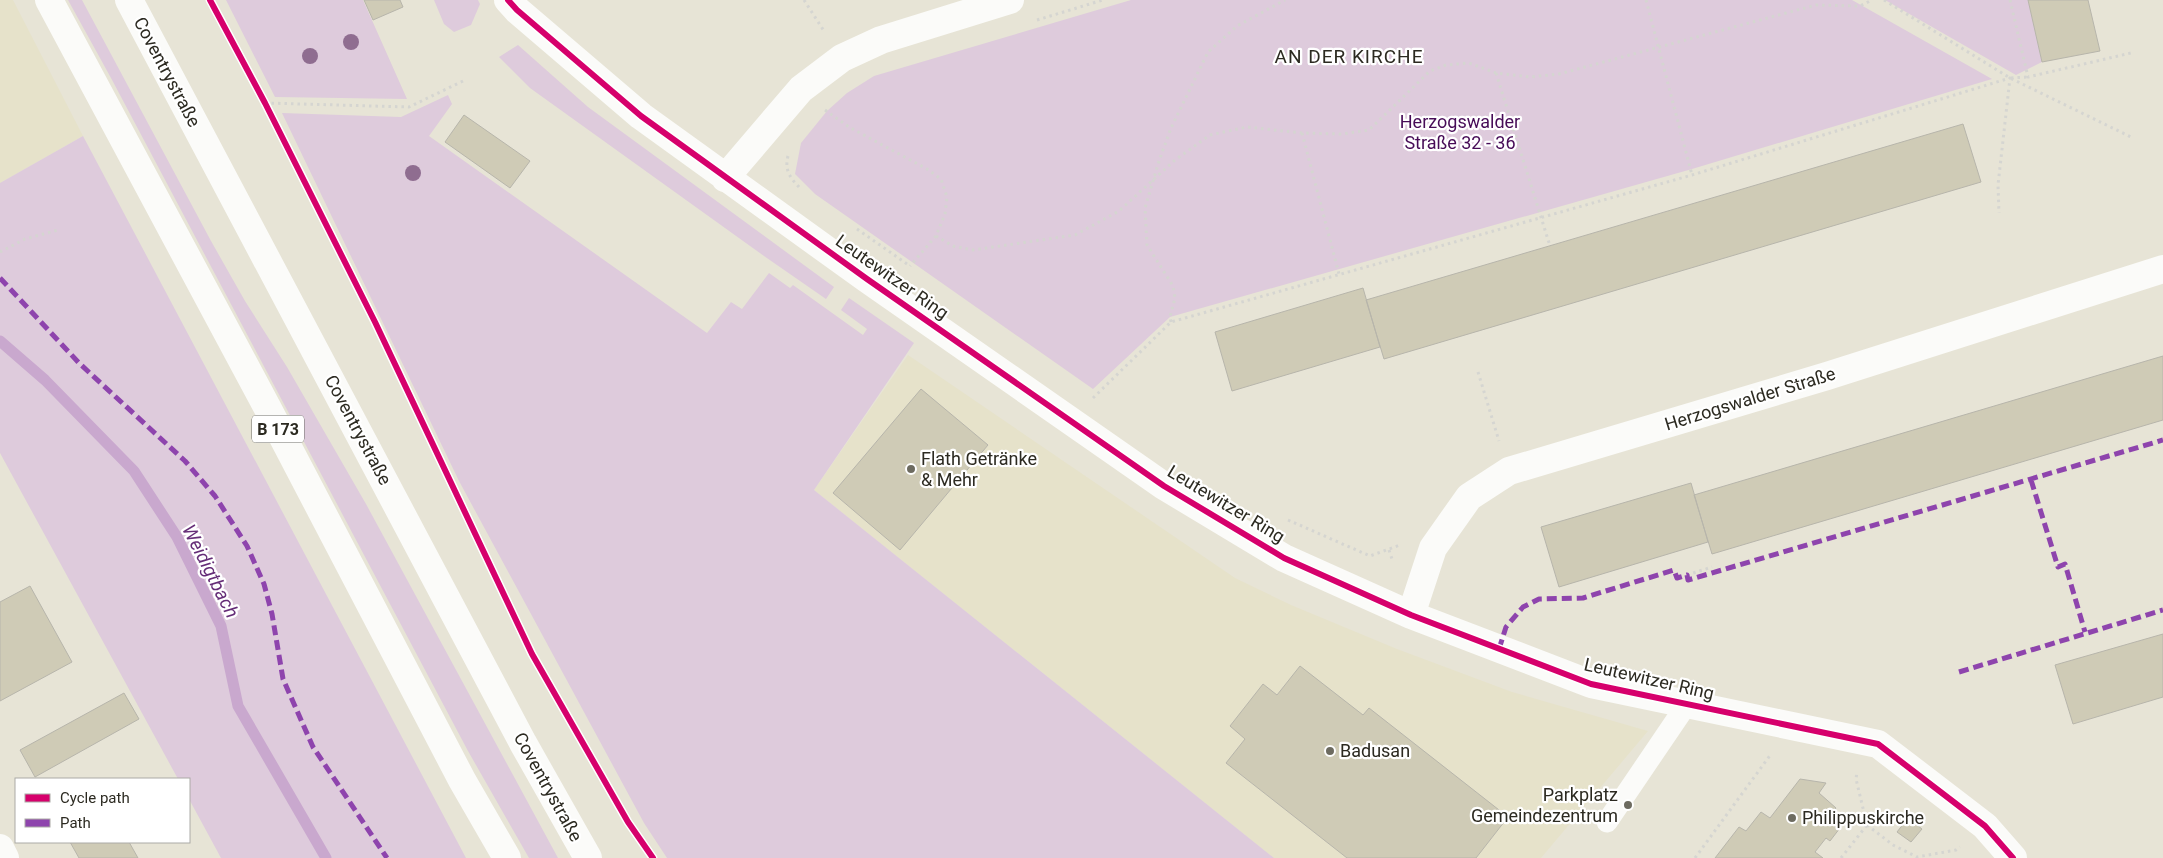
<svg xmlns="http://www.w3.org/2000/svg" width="2163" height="858" viewBox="0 0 2163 858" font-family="Roboto,sans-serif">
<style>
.built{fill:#e6e2ca}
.green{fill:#decbdc}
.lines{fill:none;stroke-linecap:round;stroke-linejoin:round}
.stream{stroke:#c9a8ce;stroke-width:11}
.building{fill:#cfcbb6;stroke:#b7b5ab}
.path{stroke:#d5d5d1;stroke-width:3;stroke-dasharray:2.5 4;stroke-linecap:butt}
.service{stroke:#fbfbf9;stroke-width:21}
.minor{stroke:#fbfbf9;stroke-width:28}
.primary{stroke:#fbfbf9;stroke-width:28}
.quiet{stroke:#8e44ad;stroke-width:5;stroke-dasharray:10 5;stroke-linecap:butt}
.cycleway-casing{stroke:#fff;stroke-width:9}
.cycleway{stroke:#d6006c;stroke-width:6}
.tree{fill:#8f6d90}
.poi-dot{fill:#6d6b60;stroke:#fff;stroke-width:2}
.labels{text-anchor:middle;stroke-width:4.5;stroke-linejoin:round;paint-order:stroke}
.shield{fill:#fff;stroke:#6b6a64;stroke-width:1}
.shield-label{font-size:16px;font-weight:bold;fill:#2c2a21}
.street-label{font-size:18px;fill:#2c2a21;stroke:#fff}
.park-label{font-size:18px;fill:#470c57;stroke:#fff}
.poi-label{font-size:18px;fill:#2c2a21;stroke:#fff;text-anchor:start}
.neighbourhood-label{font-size:19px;letter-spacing:1px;fill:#2c2a21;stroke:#fff}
.water-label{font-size:19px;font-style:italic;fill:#652d77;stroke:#fff}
</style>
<rect width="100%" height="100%" fill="#e7e4d6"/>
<path class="built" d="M0,0H13L83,136L0,183Z
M908,355L1235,578L1291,605L1397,649L1512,692L1648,731L1541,858H1274L814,490Z"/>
<path class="green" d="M68,0H82L211,241L245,301L287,367L366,504L558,858H529L468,751L111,78Z
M226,0H363L407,99L275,97Z
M434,0H478L480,4L471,25L454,32L444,24Z
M1131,0H1852L1992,79L1692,169L1170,317L1093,389L815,194L795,174L801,143L827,111L847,93L874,76Z
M1885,0H2028L2042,62L2016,75Z
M518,45L588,107L834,287L826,299L764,256L530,88L499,57Z
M448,95L452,104L429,136L707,333L731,302L742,309L769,273L790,288L793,285L863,335L867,329L841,310L849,298L914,343L814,490L1274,858H667L644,823L459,481L282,113L401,117Z
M83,136L466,858H221L189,799V779H178L0,453V183Z"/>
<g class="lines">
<path class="stream" d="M0,341L45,380L134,471L177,537L221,626L238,706L326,858"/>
</g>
<path class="building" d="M364,0H400L403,7L373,20Z
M2028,0H2088L2100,51L2042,62Z
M464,115L530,161L510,188L445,142Z
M1963,124L1981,182L1384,359L1366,300Z
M1363,288L1380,347L1232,391L1215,332Z
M2163,356V420L1712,554L1694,495Z
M921,389L988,445L900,550L833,493Z
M1691,483L1708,542L1559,587L1541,527Z
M30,586L72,662L0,701V602Z
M2163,634V697L2073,724L2055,665Z
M1300,666L1363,715L1369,708L1508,817L1476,858H1347L1226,763L1245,739L1230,726L1263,684L1277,695Z
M124,693L139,719L35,777L20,750Z
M1800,779L1826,783L1819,793L1836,808L1828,819L1840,828L1830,841L1826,838L1815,852L1823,858H1715L1739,827L1746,831L1761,812L1770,818Z
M1908,818L1922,829L1911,842L1897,832Z
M70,842H129L138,858H79Z"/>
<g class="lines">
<path class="path" d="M804,0L824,31
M1646,0L1692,175
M1884,0L2010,78L2131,137
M2010,0L2028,77L2131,53
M1037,20L1103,0
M1496,73L1550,246
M2011,78L2028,77
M265,103L409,107L463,81
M825,110L849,127L927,169L941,179L947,197L945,214L936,236L910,266
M1302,133L1339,274
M788,156C784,171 791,179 801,189
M857,229L907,264
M936,236L953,246L973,250L1075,235L1119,211L1175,160L1210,135L1247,127L1302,133L1342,134L1369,130L1430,71L1446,65L1469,63L1496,73L1530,77L1559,74L1816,5L1860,6L1872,0
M0,252L25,239L58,230
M1171,322L1170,317L1175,298L1173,286L1147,245L1145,208L1159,161L1171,128L1208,52L1237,26L1285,0
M1478,372L1499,441
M1093,398L1171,322L1692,175L2010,78L1998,185L1999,213
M1288,520L1370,556L1400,545
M1389,550L1393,562
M1687,575L1712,567
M1867,825L1893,845L1917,857L1956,850L1960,847
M1695,858L1771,754
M1841,858L1867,825L1856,779L1857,772"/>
<path class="service" d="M1607,822L1687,704"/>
<path class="minor" d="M508,0L517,10L641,116L867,279L1164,486L1284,558L1411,615L1591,684L1878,744L1985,826L2013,858
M725,178L801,89L842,58L881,40L1010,0
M1411,615L1433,548L1469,497L1509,471L1827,376L2163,269
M0,848L5,858"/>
<path class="primary" d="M49,0L267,407L462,780L507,858
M129,0L523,743L588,858"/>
<path class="quiet" d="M0,278L79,363L185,461L215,496L247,546L264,584L272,614L283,679L313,747L387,858
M2031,480L2058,567L2065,564L2085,632
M1499,649L1506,627L1523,607L1539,599L1583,598L1674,570L1677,578L1687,575L1688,580L2163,440
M1959,672L2163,610"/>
<defs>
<path id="cycleway" d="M210,0L265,103L375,322L532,654L628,822L653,858
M508,0L517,10L641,116L867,279L1164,486L1284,558L1411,615L1591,684L1878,744L1985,826L2013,858"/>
</defs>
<use href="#cycleway" class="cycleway-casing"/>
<use href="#cycleway" class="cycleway"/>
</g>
<g class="tree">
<circle cx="351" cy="42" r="8"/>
<circle cx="310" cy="56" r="8"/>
<circle cx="413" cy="173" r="8"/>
</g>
<g class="poi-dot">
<circle cx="911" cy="469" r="5"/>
<circle cx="1330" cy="751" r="5"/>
<circle cx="1628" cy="805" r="5"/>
<circle cx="1792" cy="818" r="5"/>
</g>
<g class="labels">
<rect class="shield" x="252" y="415.5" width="52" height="27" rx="4"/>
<g class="shield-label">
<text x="278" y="435">B 173</text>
</g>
<g class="street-label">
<text transform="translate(167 72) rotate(62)" y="6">Coventrystraße</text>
<text transform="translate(892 277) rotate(35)" y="6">Leutewitzer Ring</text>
<text transform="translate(1750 399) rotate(-17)" y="6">Herzogswalder Straße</text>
<text transform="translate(358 430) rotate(62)" y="6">Coventrystraße</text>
<text transform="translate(1226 504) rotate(31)" y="6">Leutewitzer Ring</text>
<text transform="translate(1649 679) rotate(13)" y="6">Leutewitzer Ring</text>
<text transform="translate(548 787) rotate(61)" y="6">Coventrystraße</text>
</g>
<g class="park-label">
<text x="1460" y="128">Herzogswalder<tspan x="1460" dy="21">Straße 32 - 36</tspan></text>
</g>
<g class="poi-label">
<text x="921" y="465">Flath Getränke<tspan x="921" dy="21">&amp; Mehr</tspan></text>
<text x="1340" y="757">Badusan</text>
<text x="1618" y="801" text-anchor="end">Parkplatz<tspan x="1618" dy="21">Gemeindezentrum</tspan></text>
<text x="1802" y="824">Philippuskirche</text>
</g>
<g class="neighbourhood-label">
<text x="1349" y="63">AN DER KIRCHE</text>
</g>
<g class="water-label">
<text transform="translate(211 571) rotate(63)" y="7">Weidigtbach</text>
</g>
</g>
<rect x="15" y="778" width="175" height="65" fill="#ffffff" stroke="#abaaa6"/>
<rect x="25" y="794" width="25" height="8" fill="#d6006c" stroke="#abaaa6"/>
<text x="60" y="803" font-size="15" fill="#2c2a21">Cycle path</text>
<rect x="25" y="819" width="25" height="8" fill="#8e44ad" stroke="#abaaa6"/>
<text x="60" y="828" font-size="15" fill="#2c2a21">Path</text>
</svg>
